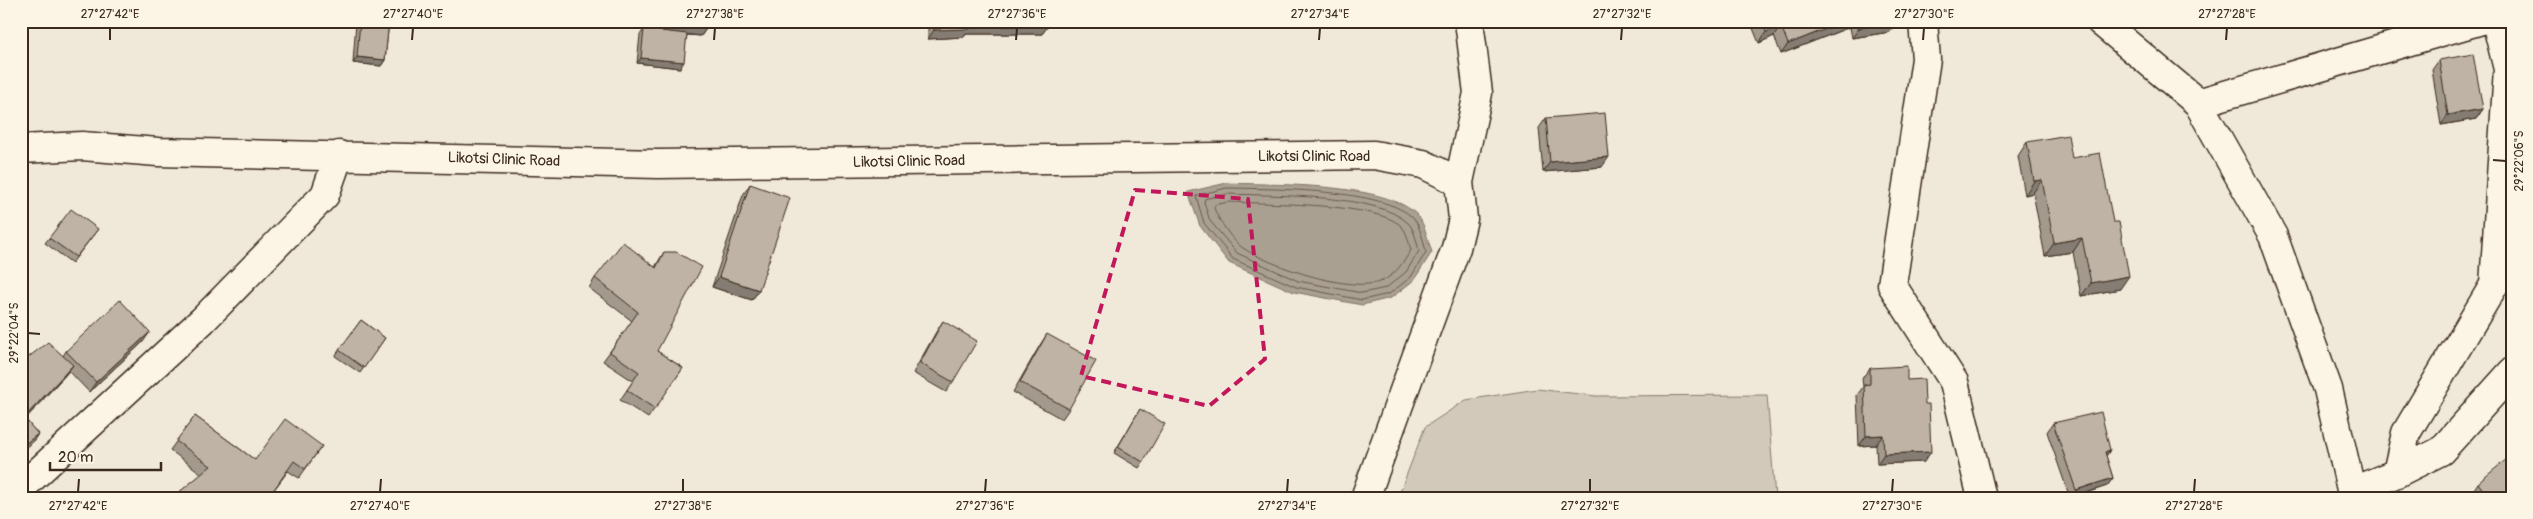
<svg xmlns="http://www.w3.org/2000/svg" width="2533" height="519" viewBox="0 0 2533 519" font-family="Pangolin,sans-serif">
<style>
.green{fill:#d2c9ba;stroke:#867a6c}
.water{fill:#aaa091;stroke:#7e7163}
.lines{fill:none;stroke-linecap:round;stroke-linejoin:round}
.shore{stroke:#67594c;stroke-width:1}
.minor-casing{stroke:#3b2a1e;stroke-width:31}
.minor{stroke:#fcf5e5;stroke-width:28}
.wall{fill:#a39a8d;stroke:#3b2a1e}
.shaded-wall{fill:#857d73;stroke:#3b2a1e}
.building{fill:#beb3a4;stroke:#3b2a1e}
.marked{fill:none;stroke:#c2185b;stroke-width:4;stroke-dasharray:10 6;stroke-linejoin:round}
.ticks{fill:none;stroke:#3b2a1e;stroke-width:2}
.labels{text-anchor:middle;stroke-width:4.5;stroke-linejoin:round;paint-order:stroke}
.street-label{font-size:15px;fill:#3b2a1e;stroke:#fcf5e5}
.neatline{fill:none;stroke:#3b2a1e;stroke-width:2}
.ticks-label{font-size:12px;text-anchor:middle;fill:#3b2a1e}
</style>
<rect width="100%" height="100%" fill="#f0e9d9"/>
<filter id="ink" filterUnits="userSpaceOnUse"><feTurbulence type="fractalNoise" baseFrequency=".02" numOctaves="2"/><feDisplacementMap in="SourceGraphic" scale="10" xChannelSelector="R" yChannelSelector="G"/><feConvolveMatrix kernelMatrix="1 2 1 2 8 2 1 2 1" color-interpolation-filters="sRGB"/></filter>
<g filter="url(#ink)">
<path class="green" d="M1537,389L1596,396L1767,395L1775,498H1401L1400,492L1425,427L1466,400Z"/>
<path class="water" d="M1227,183C1272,185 1388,182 1418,216C1425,224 1428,242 1432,252L1414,280L1391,298L1362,305L1294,292L1229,263L1200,226L1188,192Z"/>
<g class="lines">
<path class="shore" d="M1227,188C1269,189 1386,188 1414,219C1420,226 1424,243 1426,252L1411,277L1389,294L1362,300L1296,287L1233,259L1204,223L1196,196Z
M1228,194C1272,196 1377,193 1408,223C1414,228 1417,243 1419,251L1406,272L1386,288L1362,293L1298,281L1237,253L1210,221L1204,202L1205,199Z
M1229,202C1264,204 1382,202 1403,228C1407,233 1409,244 1411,250C1404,262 1395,275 1382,281C1352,294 1270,266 1243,248C1233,242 1217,218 1214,208L1215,205Z"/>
<defs>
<path id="minor" d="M1923,21L1926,59L1892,285L1954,382L1982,498
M2100,21L2198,103L2273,236L2328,389L2353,498
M2198,103L2478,21
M21,149L82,146L158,152L658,164L1374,155L1423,164L1459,182L1463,219L1456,248L1365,498
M1459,182L1478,93L1469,21
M2397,473L2441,451L2512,372
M21,488L203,320L325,195L339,155
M2351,492L2397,473L2406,433L2494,285L2508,69L2496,21"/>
</defs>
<use href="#minor" class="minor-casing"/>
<use href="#minor" class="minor"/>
</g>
<path class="wall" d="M356,21H389L385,60L381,66L353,63Z
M666,21H708V26L701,36L687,35L680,68L637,63L640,35L644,29L664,31Z
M928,21H1048V26L1042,34H966L964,37L928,39Z
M1750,21H1897L1890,32L1852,38L1850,27L1781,54L1774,36L1759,43Z
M2439,60L2483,109L2476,119L2441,125L2432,70Z
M1546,118L1602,167L1543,172L1539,128Z
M2027,142L2072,158L2120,289L2081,296L2073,252L2045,256L2033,193L2025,195L2018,156Z
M750,184L759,290L752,300L712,287L743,195Z
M98,229L72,263L45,243L49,238Z
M664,252L657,351L683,368L648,418L620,400L633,381L603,361L632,321L589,288L595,278L655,267Z
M361,320L385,338L360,373L335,356Z
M943,321L953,382L946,392L913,373L936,332Z
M1047,334L1069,409L1062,419L1013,392L1040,345Z
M143,342L89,392L69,371L25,419L38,434L31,444L21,451V363L63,356L66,351Z
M1870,368L1907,380L1924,462L1877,464L1876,445L1859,446L1857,395L1863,387L1862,378Z
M1140,409L1143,462L1139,468L1114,453Z
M195,416L255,460L322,446L299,478L288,471L268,498H172L202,474L170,450Z
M2053,423L2110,450L2106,456L2113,478L2107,486L2070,498L2047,432Z
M2478,483L2512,498H2476L2472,492Z"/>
<path class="shaded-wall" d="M1846,21H1854L1850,27L1781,54L1788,44Z
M672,22L708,26L701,36L664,32Z
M1897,22L1890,32L1852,38L1859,28Z
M970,26H1048L1042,34H966L964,37L928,39L934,30Z
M1781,26L1774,36L1759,43L1766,32Z
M357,57L385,60L381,66L353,63Z
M641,58L684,62L680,68L637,63Z
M2483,109L2476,119L2441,125L2448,115Z
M1609,157L1602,167L1543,172L1550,162Z
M2042,180L2033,193L2025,195L2034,181Z
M2082,238L2073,252L2045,256L2054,243Z
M2129,276L2120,289L2081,296L2091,283Z
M719,277L759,290L752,300L712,287Z
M150,332L143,342L89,392L96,382Z
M73,365L66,374L21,424L24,418Z
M38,434L31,444L21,451V447Z
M1883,435L1876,445L1859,446L1866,436Z
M2110,450L2104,459L2105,452Z
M1931,452L1924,462L1877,464L1884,454Z
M2113,478L2107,486L2071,498L2076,490Z"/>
<path class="building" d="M360,21H389L385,60L357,57Z
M672,21H708V26Z
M934,21H1048V26H970V29L934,30Z
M1761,21H1846L1788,44L1781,26L1766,32Z
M1858,21H1897V22L1859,28Z
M644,29L687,34L684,62L641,58Z
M2473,54L2483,109L2448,115L2439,60Z
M1605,113L1609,157L1550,162L1546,118Z
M2068,135L2072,158L2100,153L2113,222H2119L2129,276L2091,283L2082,238L2054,243L2042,180L2034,181L2027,142Z
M750,184L790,198L759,290L719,277Z
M71,209L98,229L76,257L49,238Z
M623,242L656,268L664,252H676L702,267L657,351L683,368L655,409L627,390L639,372L610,352L638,312L595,278Z
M120,300L150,332L96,382L66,351Z
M361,320L385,338L364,368L339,350Z
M943,321L977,341L953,382L920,363Z
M1047,334L1096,361L1069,409L1020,382Z
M48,342L73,365L24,418L38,434L21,447V363Z
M1907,366V380L1924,379L1925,404H1929L1931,452L1884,454L1883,435L1866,436L1864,385L1870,384V368Z
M1140,409L1165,424L1143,462L1118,447Z
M2101,412L2110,450L2105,452L2113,478L2076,490L2053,423Z
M195,416L255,460L285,419L322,446L305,469L294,461L268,498H254L250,495L246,498H172L211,466L176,441Z
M2508,458L2512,463V498H2489L2478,483Z"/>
</g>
<path class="marked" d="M1135,190L1248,199L1265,359L1209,406L1081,376Z"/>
<path class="ticks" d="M110,40V28M412,40L413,28M714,40L715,28M1016,40L1017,28M1319,40L1320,28M1621,40L1622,28M1923,40L1924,28M2226,40L2227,28M2493,160L2506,161M28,333L40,334M78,492L79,479M380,492L381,479M683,492V479M985,492L986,479M1287,492L1288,479M1590,492V479M1892,492L1893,479M2194,492L2195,479"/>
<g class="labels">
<g class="street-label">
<text x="1314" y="161">Likotsi Clinic Road</text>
<text transform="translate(504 159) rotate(2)" y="5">Likotsi Clinic Road</text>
<text transform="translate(909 161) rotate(-1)" y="5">Likotsi Clinic Road</text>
</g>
</g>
<rect width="2533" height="519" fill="none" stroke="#fcf5e5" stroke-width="55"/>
<path d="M50 462v8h111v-8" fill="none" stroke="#3b2a1e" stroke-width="2.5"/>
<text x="58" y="462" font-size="15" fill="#3b2a1e" stroke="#fcf5e5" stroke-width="4" paint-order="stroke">20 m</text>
<rect x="28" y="28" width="2478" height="464" class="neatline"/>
<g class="ticks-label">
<text x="110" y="18">27°27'42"E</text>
<text x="413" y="18">27°27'40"E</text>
<text x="715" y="18">27°27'38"E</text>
<text x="1017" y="18">27°27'36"E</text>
<text x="1320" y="18">27°27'34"E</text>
<text x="1622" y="18">27°27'32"E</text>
<text x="1924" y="18">27°27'30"E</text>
<text x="2227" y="18">27°27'28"E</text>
<text transform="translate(2519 161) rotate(-90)" y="4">29°22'06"S</text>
<text transform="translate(14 333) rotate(-90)" y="4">29°22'04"S</text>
<text x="78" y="510">27°27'42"E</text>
<text x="380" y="510">27°27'40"E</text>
<text x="683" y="510">27°27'38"E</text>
<text x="985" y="510">27°27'36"E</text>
<text x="1287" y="510">27°27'34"E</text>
<text x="1590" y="510">27°27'32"E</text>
<text x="1892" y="510">27°27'30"E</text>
<text x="2194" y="510">27°27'28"E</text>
</g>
</svg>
